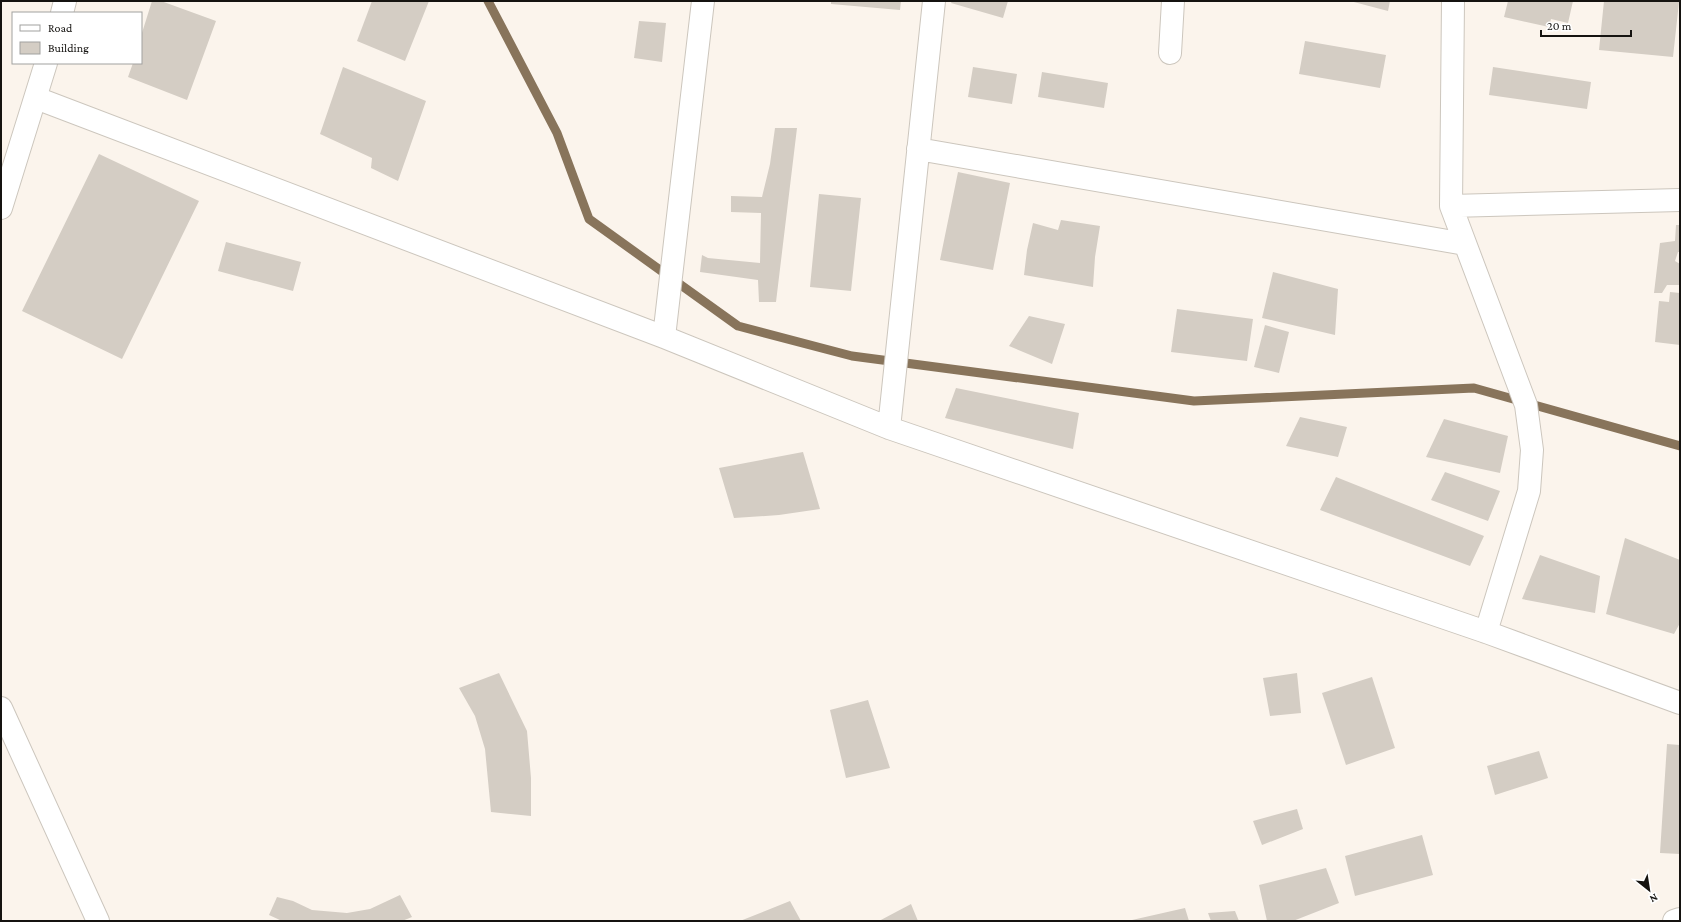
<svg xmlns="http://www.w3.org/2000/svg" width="1681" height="922" viewBox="0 0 1681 922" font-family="'Crimson Pro',serif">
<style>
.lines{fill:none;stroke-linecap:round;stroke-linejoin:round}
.stream{stroke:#88745b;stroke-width:9}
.building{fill:#d4cdc4}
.minor-casing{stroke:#ccc6bd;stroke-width:24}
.secondary-casing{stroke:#ccc6bd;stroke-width:24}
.minor{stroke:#fff;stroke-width:22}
.secondary{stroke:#fff;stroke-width:22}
</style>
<rect width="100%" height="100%" fill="#fbf4ec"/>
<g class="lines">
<path class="stream" d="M488,1L557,133L589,219L738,326L852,356L1194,401L1474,388L1680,446"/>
</g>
<path class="building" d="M152,1H161L216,21L187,100L128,77L133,63H141V36Z
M372,1H429L405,61L357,41Z
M831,1H901L900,10L831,4Z
M952,1H1008L1003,18L951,3Z
M1350,1H1390L1388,11Z
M1508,1H1573L1568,23L1551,19L1549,27L1504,17Z
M1604,1L1679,2L1673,57L1599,50Z
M639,21L666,23L662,62L634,58Z
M1305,41L1386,55L1380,88L1299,74Z
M343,67L426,101L398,181L371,168L372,158L320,134Z
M973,67L1017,74L1012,104L968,97Z
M1493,67L1591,82L1587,109L1489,95Z
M1042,72L1108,83L1104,108L1038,97Z
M775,128H797L776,302H759L758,280L700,272L702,255L708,258L760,263L761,213L731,212V196L762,197L770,164Z
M99,154L199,201L122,359L22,311Z
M958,172L1010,183L993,270L940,260Z
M819,194L861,198L851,291L810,287Z
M1061,220L1100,226L1095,257L1093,287L1024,275L1027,250L1033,223L1058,230Z
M1676,225H1680V252H1678L1675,261L1680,264V285H1667L1662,293H1654L1660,243L1675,241Z
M226,242L301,262L293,291L218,271Z
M1273,272L1338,289L1335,335L1262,318Z
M1670,292L1680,293V345L1655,342L1659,301L1669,302Z
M1177,309L1253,319L1247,361L1171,352Z
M1029,316L1065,324L1052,364L1009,346Z
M1265,325L1289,332L1279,373L1254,367Z
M956,388L1079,413L1073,449L945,418Z
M1300,417L1347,427L1338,457L1286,446Z
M1444,419L1508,436L1500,473L1426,457Z
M803,452L820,509L779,515L734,518L719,468Z
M1445,472L1500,491L1488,521L1431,500Z
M1336,477L1484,536L1470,566L1320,510Z
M1625,538L1680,560V623L1674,634L1606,614Z
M1540,555L1600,576L1595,613L1522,599Z
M499,673L527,731L531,778V816L491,812L485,749L475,716L459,688Z
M1297,673L1301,713L1270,716L1263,678Z
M1372,677L1395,748L1346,765L1322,693Z
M868,700L890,768L846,778L830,710Z
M1667,744L1680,745V854L1660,853Z
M1539,751L1548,778L1495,795L1487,766Z
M1297,809L1303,829L1262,845L1253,821Z
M1422,835L1433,875L1355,896L1345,856Z
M1326,868L1339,903L1293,921H1267L1259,885Z
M400,895L412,917L402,921H282L269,915L277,897L293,901L312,910L347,913L370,909Z
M790,901L801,921H740Z
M911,904L918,921H879Z
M1185,908L1189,921H1132V920Z
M1235,911L1239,921H1211L1208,913Z"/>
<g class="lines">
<defs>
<path id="minor" d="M1453,1L1451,206L1526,405L1532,450L1529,491L1486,632
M1170,53L1173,1
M36,98L664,337L889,428L1486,632L1680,703
M918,149L1465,244
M1451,206L1680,200
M664,337L703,1
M889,428L934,1
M1674,921L1680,919"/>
<path id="secondary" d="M62,13L65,1
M1,208L46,63
M1,708L98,921"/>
</defs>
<use href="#minor" class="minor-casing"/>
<use href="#secondary" class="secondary-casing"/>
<use href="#minor" class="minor"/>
<use href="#secondary" class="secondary"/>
</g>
<rect width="1681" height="922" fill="none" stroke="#151310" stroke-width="4"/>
<rect x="12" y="12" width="130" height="52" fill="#ffffff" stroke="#a1a19f"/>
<rect x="20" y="25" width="20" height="6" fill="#ffffff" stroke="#a1a19f"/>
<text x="48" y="32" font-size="12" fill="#151310">Road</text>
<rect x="20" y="42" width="20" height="12" fill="#d4cdc4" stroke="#a1a19f"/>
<text x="48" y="52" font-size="12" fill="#151310">Building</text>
<g transform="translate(1649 890) rotate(150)" stroke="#ffffff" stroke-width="3" paint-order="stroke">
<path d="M0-3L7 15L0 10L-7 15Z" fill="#151310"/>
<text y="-6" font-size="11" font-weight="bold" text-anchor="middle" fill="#151310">N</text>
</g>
<path d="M1541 30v6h90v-6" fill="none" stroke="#151310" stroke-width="2"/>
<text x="1547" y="30" font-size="12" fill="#151310" stroke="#ffffff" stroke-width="3" paint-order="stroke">20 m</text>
</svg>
